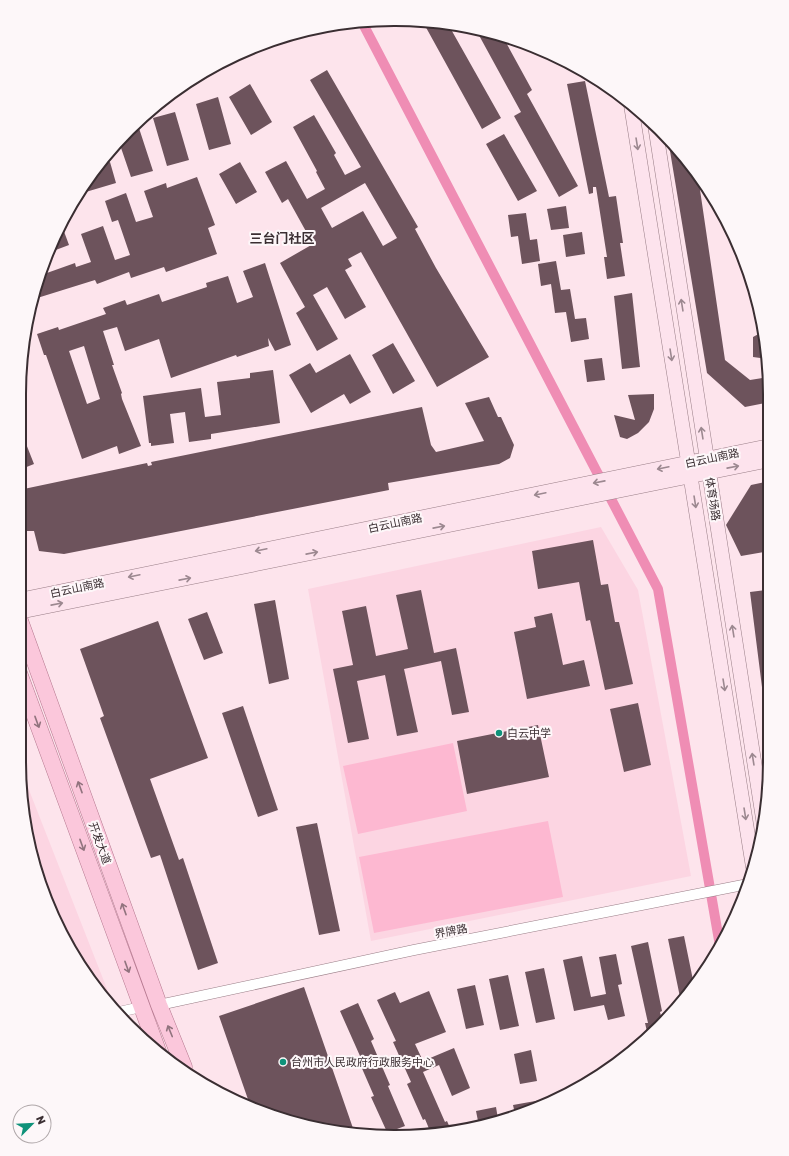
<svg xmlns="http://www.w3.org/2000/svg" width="789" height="1156" viewBox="0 0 789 1156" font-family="Rubik,'Noto Sans SC',sans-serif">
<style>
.built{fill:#fcd5e2}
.green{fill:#fdb8d1}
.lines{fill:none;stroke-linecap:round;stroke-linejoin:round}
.canal{stroke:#ef8db4;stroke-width:10}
.building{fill:#6d535c;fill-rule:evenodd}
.minor-casing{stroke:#997e87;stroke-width:11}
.secondary-casing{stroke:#997e87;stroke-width:15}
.primary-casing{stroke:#b67990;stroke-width:17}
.minor{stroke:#fff;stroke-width:10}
.secondary{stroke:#fde3ed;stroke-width:14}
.primary{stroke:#fbc7db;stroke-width:16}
.oneway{stroke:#9c8890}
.oneway2{stroke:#91737e}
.poi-dot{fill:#0f927a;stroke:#fdf7f9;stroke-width:1.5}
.labels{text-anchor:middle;stroke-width:4;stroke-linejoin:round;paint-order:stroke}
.street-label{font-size:11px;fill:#3a2e32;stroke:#fdf7f9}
.poi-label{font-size:11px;fill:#3a2e32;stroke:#fdf7f9;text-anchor:start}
.quarter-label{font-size:13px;font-weight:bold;fill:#3a2e32;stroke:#fdf7f9}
.rim{fill:none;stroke:#3a2e32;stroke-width:2}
</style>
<rect width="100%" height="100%" fill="#fde4ec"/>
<path class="built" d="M601,527L638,590L691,876L371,941L308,589Z
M20,767L109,994L104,995L82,970L32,859Z"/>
<path class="green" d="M453,743L467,811L358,834L343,766Z
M548,821L563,897L374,933L359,857Z"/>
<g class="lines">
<path class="canal" d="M362,22L658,589L720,946"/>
</g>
<path class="building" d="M423,22L448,24L501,118L482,129Z
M475,28L503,37L532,90L527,94L578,186L559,197L514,116L521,112Z
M327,70L418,227L415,229L436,268L489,357L437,387L361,252L348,259L352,266L345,270L366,307L345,319L327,287L313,295L338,339L317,351L296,313L305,307L280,263L313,244L288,199L282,203L265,172L286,161L307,199L325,189L316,172L317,171L293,127L314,115L336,153L334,155L345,175L361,167L310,80ZM365,183L397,238L383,246L363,211L332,228L321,208Z
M585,81L609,197L616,196L623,243H620L625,276L607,279L604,257H607L596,187H593V193L589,194L567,84Z
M250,84L272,122L251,135L229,97Z
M218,97L231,144L209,150L196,104Z
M175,112L189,160L167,166L153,118Z
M137,122L153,171L131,177L119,142L129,129Z
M504,134L537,191L518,201L486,144Z
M668,139L699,183L725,360L750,380L768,377L770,402L745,407L707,373Z
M110,162L116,183L79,194L102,164Z
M240,162L257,192L236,204L219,174Z
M197,177L215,225L208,228L217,254L166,272L164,267L131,278L129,272L97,284L95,280L34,299L44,274L75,263L76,267L91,262L81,234L103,226L115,260L130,255L118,220L112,222L105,201L126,193L136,222L153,217L144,191L166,183L167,188Z
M566,206L569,228L551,230L547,209Z
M526,213L530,240L537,239L540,261L522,264L518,236L511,237L508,215Z
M62,226L69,245L53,251Z
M582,232L585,254L566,257L563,235Z
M556,261L561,290L570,289L575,319L586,318L589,339L571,342L566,312L555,313L551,284L541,286L538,264Z
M265,263L291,345L275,351L268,338L269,346L237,357L236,355L171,378L159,339L125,351L117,327L103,331L114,365H112L122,393L121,394L122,399L141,446L119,454L117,446L82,459L46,355H44L37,334L58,327L59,330L106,314L103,308L125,300L127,305L159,294L162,302L207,287L206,283L228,276L237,303L253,297L243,271ZM84,346L100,399L87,404L69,351Z
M632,293L640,367L622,369L614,296Z
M764,331L766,349L767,359L753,357V337Z
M393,343L415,381L393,394L372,355Z
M350,354L371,392L350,404L344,394L311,413L289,375L310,363L316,373Z
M602,358L605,380L587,382L584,360Z
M273,370L280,423L211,434V439L189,442L185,412L170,414L174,443L151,446V443H149L143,396L201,388L205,417L221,415L217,382L250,378V373Z
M654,394V409L649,422L638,433L627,439L620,437L614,415L635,420L628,395Z
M489,397L498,417H501L514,445L510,458L499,464L388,483L389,490L64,554L39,551L34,531H21L19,525V490L147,463L148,466L152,465L151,462L422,407L431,445L436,452L484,441L465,403Z
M19,426L34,464L19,470Z
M770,481V551L741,556L726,525L751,485Z
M593,540L601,585L608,584L615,622H619L633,684L605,690L590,620L586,621L579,582L538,589L532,551Z
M421,590L434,653L456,648L469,712L452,715L441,661L404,669L418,732L397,736L385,675L357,681L369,739L348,743L333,669L353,665L342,611L366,606L376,656L408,649L396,595Z
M766,590L770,619V711H765L750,592Z
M275,600L289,679L269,684L254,604Z
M207,612L223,653L204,660L188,619Z
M552,613L563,665L584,660L590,686L527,699L514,632L536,627L534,617Z
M158,621L208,758L150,779L179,860L183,858L218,963L198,970L160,855L151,858L100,718L104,716L80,649Z
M638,703L651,765L624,772L610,709Z
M243,706L278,810L258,817L222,713Z
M538,725L549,777L467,794L457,741Z
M317,823L340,931L319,935L296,827Z
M684,936L694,985L681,1002L668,939Z
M648,942L662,1011L660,1012L663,1024L648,1036L645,1023H648L631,946Z
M616,954L622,984L618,985L625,1016L608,1020L604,1005L574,1011L563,960L582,956L591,997L606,994L599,957Z
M544,968L555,1019L536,1023L525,972Z
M508,975L519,1026L500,1030L489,979Z
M475,985L484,1025L466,1029L457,989Z
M304,987L355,1134H346L251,1108L219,1016Z
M429,991L446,1032L415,1044L423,1061L454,1048L470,1088L452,1096L439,1065L423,1072L445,1122L447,1121L451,1130L430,1131L425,1119L423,1120L407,1084L411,1082L393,1042L396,1041L377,1000L395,992L400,1003Z
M358,1003L374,1039L371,1041L390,1085L388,1086L405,1126L389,1132H387L371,1097L374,1096L357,1057L360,1056L340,1011Z
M531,1050L537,1081L520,1084L514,1054Z
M541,1100L542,1105L515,1114L513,1105Z
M496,1107L498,1119L479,1126L476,1111Z"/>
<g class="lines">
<defs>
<path id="minor" d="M159,1005L414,950L748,884
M119,1012L141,1007"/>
<path id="secondary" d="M631,105L753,867
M655,125L764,825
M19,600L770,446
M19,612L770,460"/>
<path id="primary" d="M19,618L159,1005L184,1067
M19,673L158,1051"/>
</defs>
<use href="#minor" class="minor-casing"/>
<use href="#secondary" class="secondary-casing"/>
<use href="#primary" class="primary-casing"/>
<use href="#minor" class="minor"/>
<use href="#secondary" class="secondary"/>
<use href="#primary" class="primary"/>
</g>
<defs><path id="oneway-shaft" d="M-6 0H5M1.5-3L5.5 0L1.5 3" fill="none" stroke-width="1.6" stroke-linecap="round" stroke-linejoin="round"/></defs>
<g class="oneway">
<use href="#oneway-shaft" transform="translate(637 144) rotate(81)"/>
<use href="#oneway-shaft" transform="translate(682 305) rotate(-99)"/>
<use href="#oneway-shaft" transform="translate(671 355) rotate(81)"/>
<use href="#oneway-shaft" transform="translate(702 433) rotate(-99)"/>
<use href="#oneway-shaft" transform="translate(733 467) rotate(-11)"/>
<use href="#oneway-shaft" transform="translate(663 468) rotate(168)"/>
<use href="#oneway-shaft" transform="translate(599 482) rotate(169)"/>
<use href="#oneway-shaft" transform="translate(540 494) rotate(168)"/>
<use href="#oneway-shaft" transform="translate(695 502) rotate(81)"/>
<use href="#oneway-shaft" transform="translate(439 527) rotate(-11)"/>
<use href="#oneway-shaft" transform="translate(261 550) rotate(168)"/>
<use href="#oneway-shaft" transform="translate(312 553) rotate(-11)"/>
<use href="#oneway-shaft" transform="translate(134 576) rotate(168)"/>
<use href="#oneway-shaft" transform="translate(185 579) rotate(-11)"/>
<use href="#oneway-shaft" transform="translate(57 604) rotate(-11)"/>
<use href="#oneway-shaft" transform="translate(733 631) rotate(-99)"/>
<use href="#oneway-shaft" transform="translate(724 685) rotate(81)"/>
<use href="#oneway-shaft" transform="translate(753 759) rotate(-99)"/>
<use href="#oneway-shaft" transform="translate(745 814) rotate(81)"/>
</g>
<g class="oneway2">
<use href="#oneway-shaft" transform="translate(37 722) rotate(70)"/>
<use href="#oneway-shaft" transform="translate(80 787) rotate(-110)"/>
<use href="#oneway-shaft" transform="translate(82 845) rotate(70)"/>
<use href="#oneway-shaft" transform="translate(124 909) rotate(-110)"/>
<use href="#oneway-shaft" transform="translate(127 967) rotate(70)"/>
<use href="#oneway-shaft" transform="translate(170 1031) rotate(-112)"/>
</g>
<g class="poi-dot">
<circle cx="499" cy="733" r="4"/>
<circle cx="283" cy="1062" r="4"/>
</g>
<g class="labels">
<g class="street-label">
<text transform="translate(712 458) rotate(-12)" y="4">白云山南路</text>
<text transform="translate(713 499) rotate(81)" y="4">体育场路</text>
<text transform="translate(395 523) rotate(-12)" y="4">白云山南路</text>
<text transform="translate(77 588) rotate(-12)" y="4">白云山南路</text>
<text transform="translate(100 843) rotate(70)" y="4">开发大道</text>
<text transform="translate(451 931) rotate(-11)" y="4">界牌路</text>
</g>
<g class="poi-label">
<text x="507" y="737">白云中学</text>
<text x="291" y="1066">台州市人民政府行政服务中心</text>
</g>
<g class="quarter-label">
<text x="282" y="243">三台门社区</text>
</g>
</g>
<path d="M0 0H789V1156H0ZM394 26H395A368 368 0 0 1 763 394V762A368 368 0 0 1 395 1130H394A368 368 0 0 1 26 762V394A368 368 0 0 1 394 26Z" fill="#fdf7f9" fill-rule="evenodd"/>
<path class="rim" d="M394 26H395A368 368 0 0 1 763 394V762A368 368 0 0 1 395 1130H394A368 368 0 0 1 26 762V394A368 368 0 0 1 394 26Z"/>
<g transform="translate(32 1124) rotate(66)"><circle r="19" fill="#fdf7f9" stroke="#afa7a9"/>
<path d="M0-3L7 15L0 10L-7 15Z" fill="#0f927a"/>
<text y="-6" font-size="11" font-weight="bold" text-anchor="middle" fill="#3a2e32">N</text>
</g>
</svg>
